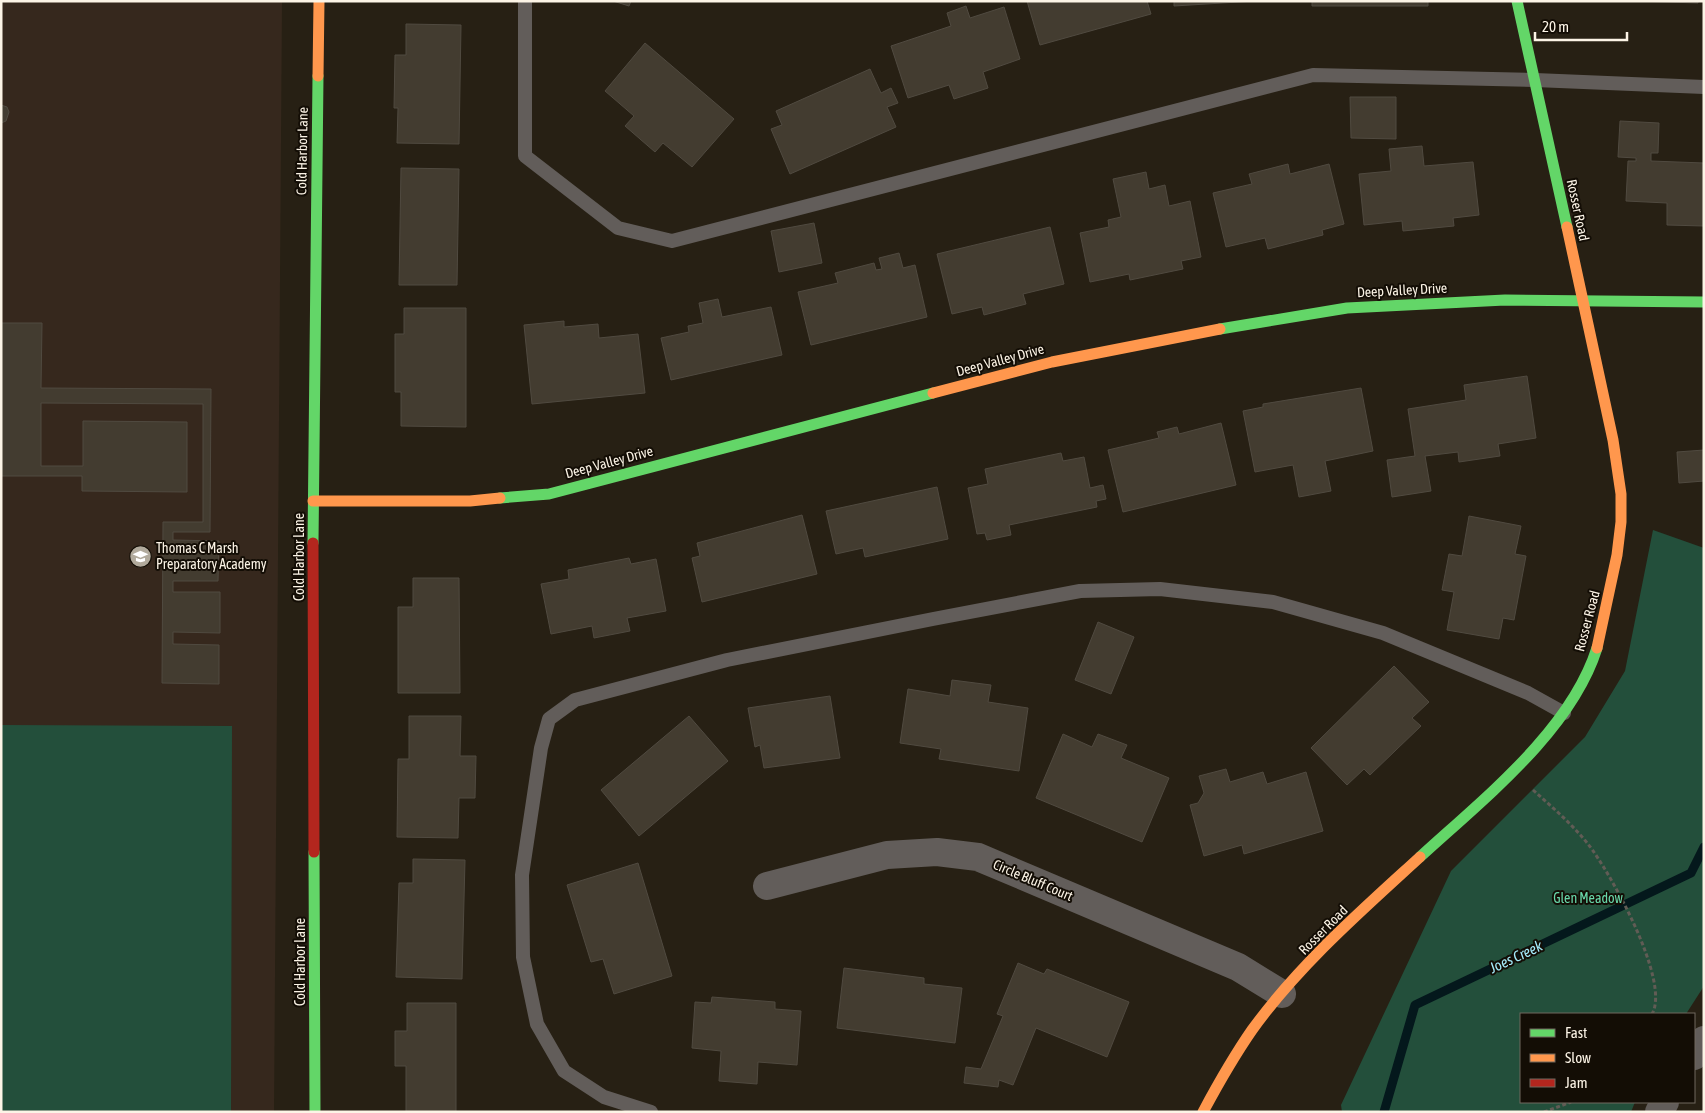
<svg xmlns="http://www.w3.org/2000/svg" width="1705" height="1113" viewBox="0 0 1705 1113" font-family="'Asap Condensed',sans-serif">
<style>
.education{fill:#36281d}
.green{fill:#234f3b}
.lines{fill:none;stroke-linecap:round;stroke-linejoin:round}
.stream{stroke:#04181c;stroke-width:9}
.building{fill:#433c30;stroke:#504a40}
.path{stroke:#615c55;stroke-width:3;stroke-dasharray:4 2.5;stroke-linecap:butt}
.lane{stroke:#625d5a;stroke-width:14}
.street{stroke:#625d5a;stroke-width:28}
.fast{stroke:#63d668;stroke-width:11}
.slow{stroke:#ff974d;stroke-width:11}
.jam{stroke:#b3261e;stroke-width:11}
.labels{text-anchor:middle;stroke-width:4;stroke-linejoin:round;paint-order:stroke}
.street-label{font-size:14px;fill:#fcf4e6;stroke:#130d05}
.poi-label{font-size:14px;fill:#fcf4e6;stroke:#130d05;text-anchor:start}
.park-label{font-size:14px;fill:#69d8aa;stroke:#130d05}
.water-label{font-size:15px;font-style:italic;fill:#a5ecfc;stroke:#130d05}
</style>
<rect width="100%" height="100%" fill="#272014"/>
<path class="education" d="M1,1H282L274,1112H1Z"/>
<path class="green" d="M1653,530L1704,548V986L1686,1014H1521V1102H1635L1631,1112H1342L1341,1105L1451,871L1585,737L1625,671Z
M1,725L232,726L231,1112H1Z"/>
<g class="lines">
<path class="stream" d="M1384,1112L1415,1005L1691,873L1704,847"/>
</g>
<path class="building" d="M613,1H631L629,6Z
M1027,1H1147L1151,14L1040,45Z
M1174,1H1255L1174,6Z
M1312,1H1428V6H1312Z
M1636,1H1698V3Z
M966,6L970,18L1004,7L1020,59L983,72L988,88L954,99L949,85L908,98L891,46L951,26L947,13Z
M406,24L461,25L459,144L397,143L398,108H394L395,55H406Z
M645,43L734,119L692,167L663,143L655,152L625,126L634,116L605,91Z
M870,69L881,93L891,88L898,103L887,107L896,127L790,174L771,129L782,125L776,111Z
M1350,97H1396V139L1351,138Z
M1,105L7,107L9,112L6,121L1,123Z
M1620,121L1659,123L1658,153H1651V161L1704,163V226L1667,225V203L1626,201L1628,161H1636V158L1618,157Z
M1422,146L1424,166L1473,162L1479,215L1453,218L1454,226L1403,231L1402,221L1364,225L1359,174L1391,171L1389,149Z
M1288,164L1290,174L1329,164L1344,224L1322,230L1323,235L1268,249L1265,238L1226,247L1213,193L1252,184L1249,174Z
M401,168L459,169L457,285H399Z
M1146,172L1149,189L1165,185L1169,206L1190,201L1201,257L1181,261L1183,269L1130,280L1129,274L1090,282L1080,233L1109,227L1108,220L1121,217L1113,179Z
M814,223L822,263L779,272L771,231Z
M1050,227L1064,284L1023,294L1026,304L984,315L982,307L952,314L937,254Z
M899,253L903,268L915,265L927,317L811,345L798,292L838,283L835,273L874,263L876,270L882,269L879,258Z
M718,299L722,317L771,307L782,355L671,380L661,338L689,332L688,326L703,323L699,303Z
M404,308H466V427L401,426V392H395V334H404Z
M564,321V327L598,324L599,338L638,334L645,393L532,404L524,325Z
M1,323H42L41,388L211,389L210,532H173V540L219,541L218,581H173V592H220V633L173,632V644L219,645V684L162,683L163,522H203V404L41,403V466H83V421L187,422V492L82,491V476H1Z
M1527,376L1536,438L1498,444L1500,456L1459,462L1458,452L1425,456L1431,491L1392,497L1387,460L1415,456L1408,409L1466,400L1464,385Z
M1361,388L1373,451L1325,461L1331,491L1299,497L1293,465L1255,472L1243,411L1263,407V404Z
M1221,423L1236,485L1123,512L1108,450L1159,438L1157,432L1177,427L1179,434Z
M1704,450V481L1679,483L1677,452Z
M1061,453L1063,461L1084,457L1090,488L1103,485L1106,499L1096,501L1097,507L1009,525L1011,535L987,540L985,533L977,534L968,488L988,484L985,469Z
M937,487L948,539L865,557L863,548L836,554L826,511Z
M802,515L817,574L702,602L692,558L700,556L697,543Z
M1469,516L1521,526L1515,554L1526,556L1514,620L1503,618L1499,639L1447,630L1454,592L1442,590L1449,554L1462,556Z
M629,558L631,564L656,559L666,611L627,618L630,631L594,638L592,626L551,634L541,584L569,579L568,570Z
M413,578H459L460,693H398V607H413Z
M1098,622L1134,637L1111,694L1075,680Z
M1394,666L1429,702L1412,718L1421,726L1370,775L1364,769L1347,785L1311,748Z
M952,680L991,685L988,702L1028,708L1019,771L939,759L941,749L900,743L908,689L950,696Z
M830,696L840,758L764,768L760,745L755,747L748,708Z
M409,716H461L460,756H476L475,798H459L458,838L397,837L398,759H409Z
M689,716L728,761L639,836L601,790Z
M1063,734L1092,747L1098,734L1127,745L1121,758L1169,778L1142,842L1036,798Z
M1226,769L1230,782L1263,772L1267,784L1306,772L1323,831L1244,854L1242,845L1204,856L1190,805L1198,803L1204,793L1199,776Z
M413,859L465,860L462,979L396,977L399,883H413Z
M638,863L672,976L614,994L603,959L591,962L567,885Z
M1018,963L1044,974L1047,969L1129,1002L1107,1057L1036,1028L1013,1085L999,1080L998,1087L964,1083L966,1067L981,1069L1003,1016L997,1014Z
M844,968L924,978V984L962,988L955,1043L837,1028Z
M712,997L775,1002V1009L801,1011L797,1065L758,1062L757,1084L719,1081L721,1051L692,1048L695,1002L711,1003Z
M407,1003H456V1112H406V1066H395V1031H407Z"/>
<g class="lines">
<path class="path" d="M1533,790C1552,807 1572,824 1588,844C1610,872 1671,981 1652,1014
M1544,1112L1571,1102"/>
<path class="lane" d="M525,1V156L618,228L672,241L1313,75L1535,80L1704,87
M651,1112L604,1097L564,1071L537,1024L523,957L522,875L541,748L549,719L575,700L727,660L933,619L1080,591L1160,589L1273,602L1383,633L1528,693L1564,713"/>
<path class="street" d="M767,886L887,855L937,852L978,857L1238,967L1282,994
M1694,1056L1704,1040
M1659,1112L1665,1102"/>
<path class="fast" d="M1517,1L1567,227
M1220,329L1347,308L1505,300L1704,302
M500,498L549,494L933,393
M313,543L318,76
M314,852L315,1112
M1420,857C1482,800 1571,731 1597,648"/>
<path class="slow" d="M318,76L319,1
M1567,227L1613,440L1621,494V522L1617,555L1597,648
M933,393L1052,362L1220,329
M313,501H470L500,498
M1203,1112C1218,1084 1234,1056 1252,1030C1299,965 1361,911 1420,857"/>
<path class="jam" d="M313,543L314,852"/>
</g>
<defs>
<symbol id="school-disc" viewBox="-11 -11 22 22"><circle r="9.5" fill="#b1aa9c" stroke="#130d05"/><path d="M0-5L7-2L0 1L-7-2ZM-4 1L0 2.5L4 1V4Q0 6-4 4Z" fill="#fff"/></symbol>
</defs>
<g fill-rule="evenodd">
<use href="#school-disc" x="128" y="544" width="25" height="25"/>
</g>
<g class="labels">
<g class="street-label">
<text transform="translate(302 151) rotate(-89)" y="5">Cold Harbor Lane</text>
<text transform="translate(1578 210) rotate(78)" y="5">Rosser Road</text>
<text transform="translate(1402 290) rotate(-3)" y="5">Deep Valley Drive</text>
<text transform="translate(1000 360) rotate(-15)" y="5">Deep Valley Drive</text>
<text transform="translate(609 462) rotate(-15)" y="5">Deep Valley Drive</text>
<text transform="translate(299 557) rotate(-90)" y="5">Cold Harbor Lane</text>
<text transform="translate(1587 621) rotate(-75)" y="5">Rosser Road</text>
<text transform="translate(1033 880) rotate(23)" y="5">Circle Bluff Court</text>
<text transform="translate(1323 930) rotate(-45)" y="5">Rosser Road</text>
<text transform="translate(300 962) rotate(-90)" y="5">Cold Harbor Lane</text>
</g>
<g class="poi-label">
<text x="156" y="553">Thomas C Marsh<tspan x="156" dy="16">Preparatory Academy</tspan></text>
</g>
<g class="park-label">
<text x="1588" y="903">Glen Meadow</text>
</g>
<g class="water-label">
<text transform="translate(1516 957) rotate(-25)" y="5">Joes Creek</text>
</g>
</g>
<rect width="1705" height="1113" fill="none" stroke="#fcf4e6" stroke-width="5"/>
<rect x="1520" y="1013" width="175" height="90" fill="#130d05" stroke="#70695f"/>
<rect x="1530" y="1029" width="25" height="8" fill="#63d668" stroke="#70695f"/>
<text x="1565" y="1038" font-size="15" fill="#fcf4e6">Fast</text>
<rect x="1530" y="1054" width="25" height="8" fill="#ff974d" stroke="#70695f"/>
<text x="1565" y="1063" font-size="15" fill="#fcf4e6">Slow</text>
<rect x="1530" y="1079" width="25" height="8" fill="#b3261e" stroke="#70695f"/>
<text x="1565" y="1088" font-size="15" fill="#fcf4e6">Jam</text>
<path d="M1535 32v8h92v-8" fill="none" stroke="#fcf4e6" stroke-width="2.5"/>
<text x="1542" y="32" font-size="15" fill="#fcf4e6" stroke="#130d05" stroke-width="4" paint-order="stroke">20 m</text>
</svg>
